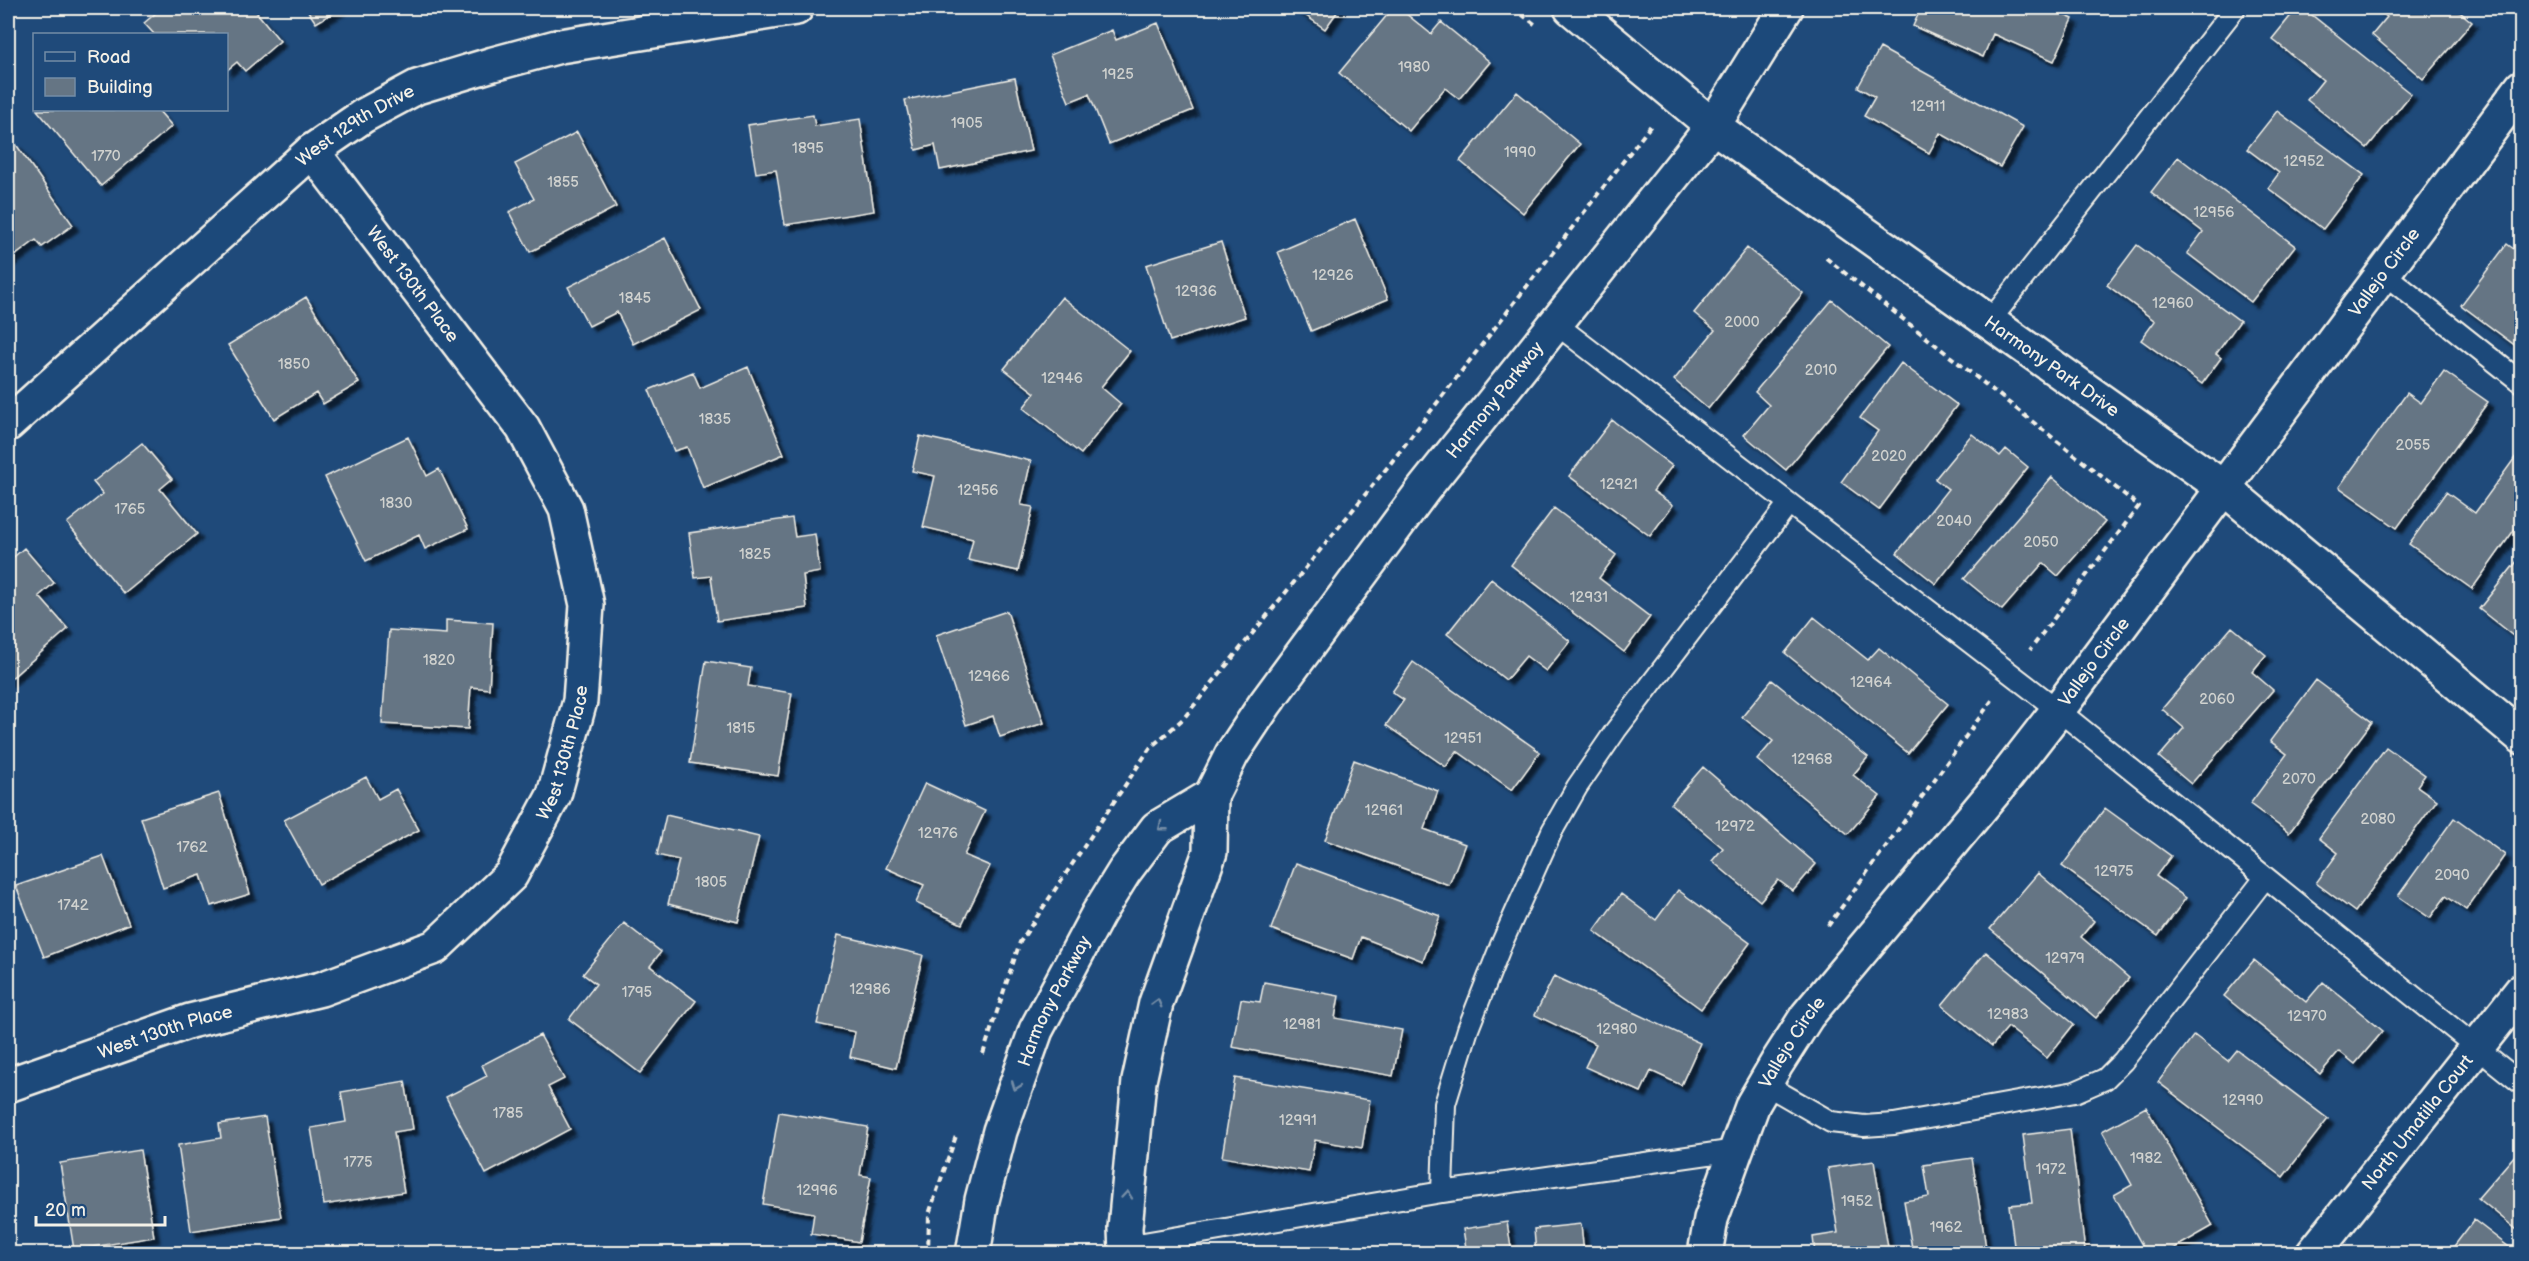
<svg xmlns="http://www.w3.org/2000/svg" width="2529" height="1261" viewBox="0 0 2529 1261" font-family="'Balsamiq Sans',sans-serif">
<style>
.building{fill:#657584;stroke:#f4f1e8;stroke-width:1.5;filter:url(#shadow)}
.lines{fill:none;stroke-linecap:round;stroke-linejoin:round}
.lane-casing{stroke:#f4f1e8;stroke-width:24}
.street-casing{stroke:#f4f1e8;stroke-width:38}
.path{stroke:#f4f1e8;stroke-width:4;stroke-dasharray:6 4.5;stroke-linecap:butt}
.lane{stroke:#1f4a7a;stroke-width:20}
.street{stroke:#1f4a7a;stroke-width:33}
.oneway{stroke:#748da6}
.labels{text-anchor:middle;stroke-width:6;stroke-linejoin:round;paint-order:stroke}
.number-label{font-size:15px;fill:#d0d2cf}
.street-label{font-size:18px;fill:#f4f1e8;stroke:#1f4a7a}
</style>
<defs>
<filter id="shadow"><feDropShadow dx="5.5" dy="5.5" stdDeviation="1.5" flood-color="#0009"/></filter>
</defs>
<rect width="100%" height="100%" fill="#1f4a7a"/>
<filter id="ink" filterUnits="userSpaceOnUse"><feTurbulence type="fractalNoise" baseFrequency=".0167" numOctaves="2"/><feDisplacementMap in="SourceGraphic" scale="12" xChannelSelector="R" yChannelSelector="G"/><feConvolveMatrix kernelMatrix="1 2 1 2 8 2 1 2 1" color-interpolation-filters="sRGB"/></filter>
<g filter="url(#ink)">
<path class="building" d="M162,8H253L280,41L245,71L237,62L226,71V34H154L144,23Z
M306,8H341L316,23Z
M1295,8H1340L1325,29Z
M1393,8H1399L1431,34L1441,22L1490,62L1459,99L1445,88L1409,131L1339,73Z
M1921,8H2048L2073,19L2054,61L1993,34L1983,57L1913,26Z
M2297,8H2303L2411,94L2367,148L2307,100L2323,80L2272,39Z
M2376,8H2455L2472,22L2423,79L2372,35L2387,17Z
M1158,23L1193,110L1109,144L1089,94L1069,102L1050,55L1112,30L1116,40Z
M1880,48L2023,127L2000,167L1940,133L1929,153L1864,116L1875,97L1858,87Z
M1015,78L1031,151L940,170L935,145L916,150L905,100Z
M1517,92L1580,144L1523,213L1460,161Z
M37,110H158L172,126L101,186Z
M2277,111L2364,175L2323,229L2268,188L2279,173L2247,149Z
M813,115L815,126L860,119L874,211L785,225L776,170L756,173L748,125Z
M577,132L616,207L530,252L509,212L534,199L515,164Z
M15,143L73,225L42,247L36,240L8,261V148Z
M2178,157L2295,246L2251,302L2187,253L2203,232L2151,192Z
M1355,219L1388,299L1311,331L1278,252Z
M665,238L701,310L633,344L617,312L589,326L568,287Z
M1221,242L1245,317L1170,341L1146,265Z
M2507,244L2522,255L2520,349L2461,305Z
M2137,245L2240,321L2216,354L2221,358L2202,384L2141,340L2155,321L2107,285Z
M1747,248L1803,293L1708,409L1674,380L1715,330L1694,313Z
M306,297L359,383L323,404L316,393L274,419L228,345Z
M1062,297L1130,351L1101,387L1121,404L1081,454L1023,408L1035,393L1004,369Z
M1832,300L1888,347L1786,470L1744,435L1769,405L1755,392Z
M1901,363L1957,405L1879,510L1841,482L1878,431L1860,418Z
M748,367L784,454L703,488L687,447L674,451L649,390L693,372L700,388Z
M2444,371L2488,402L2397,528L2339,487L2407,393L2421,403Z
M1612,420L1672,466L1653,491L1673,505L1650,536L1569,476Z
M1972,434L2000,456L2006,449L2028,467L1936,584L1897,553L1948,489L1935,479Z
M920,436L1031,461L1021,505L1033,507L1018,571L968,560L973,539L923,527L935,476L912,471Z
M408,437L427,476L439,469L468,529L425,549L419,535L366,561L325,477Z
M142,443L172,479L160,489L197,534L124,594L67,523L103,494L93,482Z
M2522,448V519L2472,589L2409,544L2446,492L2475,513Z
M2052,477L2105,522L2058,576L2043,563L2002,610L1964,579Z
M1554,508L1616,555L1599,578L1650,617L1624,652L1511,565Z
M792,518L795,537L815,534L820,572L803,575L807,608L717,621L711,576L695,578L689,533Z
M24,548L54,583L39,596L68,629L8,681V562Z
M2522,555V643L2479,609Z
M1491,579L1570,641L1546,671L1526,656L1506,680L1447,634Z
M1007,611L1044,723L1000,737L993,716L966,725L936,635Z
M1814,617L1868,660L1879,648L1948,704L1908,753L1785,653Z
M446,620L493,623L489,689L471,687L468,729L382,724L389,630L446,634Z
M2232,627L2266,655L2252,672L2273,690L2191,784L2159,757L2184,728L2162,709Z
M706,661L751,668L748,686L792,693L778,776L690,763Z
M1413,662L1540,752L1512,790L1457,751L1446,767L1386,725L1404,700L1392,692Z
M1772,680L1868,757L1853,775L1880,796L1848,834L1757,760L1773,741L1742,717Z
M2316,680L2372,722L2289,833L2250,804L2287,754L2270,741Z
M2386,747L2425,775L2417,786L2437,800L2355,912L2316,883L2338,853L2319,838Z
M1354,760L1438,791L1424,829L1465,844L1449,885L1325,840Z
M1703,767L1816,864L1793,891L1778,880L1760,901L1712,861L1723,848L1671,804Z
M366,777L378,799L396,789L419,830L319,884L284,820Z
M925,783L985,811L964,855L990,866L962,924L916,903L924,885L886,868Z
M219,793L250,894L211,906L201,875L163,888L141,818Z
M2105,808L2171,856L2156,876L2186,898L2158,936L2062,866Z
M666,815L759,837L738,922L668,904L679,860L657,855Z
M2454,818L2505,855L2466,910L2446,896L2430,918L2398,896Z
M103,856L129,924L44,957L16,886Z
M1296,863L1440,916L1423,961L1361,937L1353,959L1271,929Z
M2038,873L2094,921L2081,937L2129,978L2096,1018L1990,929Z
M1678,890L1750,943L1701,1009L1594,931L1621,894L1656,920Z
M624,923L661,952L650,966L696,1001L640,1073L569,1019L596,984L583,974Z
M838,935L923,955L896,1068L850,1057L855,1032L817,1024Z
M1986,952L2074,1024L2047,1058L2008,1027L1992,1046L1942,1005Z
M2254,960L2306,1002L2323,982L2383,1031L2355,1064L2339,1051L2320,1074L2224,996Z
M1554,976L1700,1043L1681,1085L1651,1071L1641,1092L1585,1067L1596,1044L1535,1015Z
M1264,982L1339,996L1335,1018L1402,1030L1393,1076L1232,1047L1241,999L1260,1002Z
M540,1035L564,1079L548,1087L570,1129L486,1174L446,1097L487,1076L482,1065Z
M2194,1035L2228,1061L2237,1050L2328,1119L2283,1177L2158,1082Z
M1235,1078L1370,1100L1362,1148L1315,1140L1309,1172L1222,1157Z
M405,1081L413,1129L394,1132L404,1192L324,1205L311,1128L346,1122L341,1092Z
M2146,1107L2213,1226L2164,1254H2147L2114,1195L2132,1185L2102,1131Z
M779,1112L868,1127L860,1175L871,1177L859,1242L811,1234L814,1213L763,1204Z
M265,1117L281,1217L191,1231L178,1145L221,1138L219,1124Z
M2070,1129L2085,1251L2015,1254L2009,1205L2032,1203L2023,1135Z
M2522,1147V1234L2478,1198Z
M140,1150L154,1237L74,1250L60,1163Z
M1972,1158L1987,1254H1913L1904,1201L1929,1197L1924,1165Z
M1874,1161L1889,1254H1815L1813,1237L1838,1233L1828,1168Z
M2474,1220L2518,1254H2448Z
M1507,1222L1512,1254H1467L1463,1229Z
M1581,1224L1584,1254H1536L1534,1229Z"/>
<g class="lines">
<defs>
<path id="lane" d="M2383,273L2522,383
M1989,322L2235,8
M1556,324L2058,710L2522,1084
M1765,1084L1831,1122L1864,1126L1894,1124L2075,1092L2105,1079L2123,1061L2265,878
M1442,1192L1445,1104L1468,1029L1501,945L1552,831L1577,787L1616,730L1789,503
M1126,1246L1442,1192L1736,1150"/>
<g id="street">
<path id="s1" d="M1571,8L1713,126L2224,488L2522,737"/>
<path id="s2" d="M8,424L312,151L363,116L417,87L493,64L560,46L796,8"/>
<path id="s3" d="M8,1085L190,1021L321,989L435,947L511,875L554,795L580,701L587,605L566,509L523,428L312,151"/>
<path id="s4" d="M973,1254L982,1200L1000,1131L1036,1030L1098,914L1124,872L1157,828L1211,796"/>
<path id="s5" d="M1126,1254L1125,1228L1139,1081L1156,1003L1210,852L1211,796L1232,754L1265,704L1423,490L1713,126L1786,8"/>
<path id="s6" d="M1705,1254L1711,1219L1736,1150L1753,1104L1777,1063L1807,1016L1999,786L2058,710L2522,87"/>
<path id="s7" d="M2313,1254L2522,990"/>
</g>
</defs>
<use href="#lane" class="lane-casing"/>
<use href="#street" class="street-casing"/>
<path class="path" d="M1513,8L1536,25
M1826,258L2139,506L2030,650
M1828,926L1993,699
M983,1054L1020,942L1150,748L1183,719L1390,464L1652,124
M928,1254L929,1214L956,1136"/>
<use href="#lane" class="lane"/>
<use href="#street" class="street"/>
</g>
<defs><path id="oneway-chevron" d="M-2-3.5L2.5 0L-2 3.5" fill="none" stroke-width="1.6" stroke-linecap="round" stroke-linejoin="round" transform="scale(1.5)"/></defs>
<g class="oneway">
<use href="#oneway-chevron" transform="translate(1162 827) rotate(142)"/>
<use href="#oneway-chevron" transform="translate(1157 1003) rotate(-75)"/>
<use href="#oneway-chevron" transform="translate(1016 1086) rotate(110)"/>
<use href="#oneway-chevron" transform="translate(1127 1195) rotate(-85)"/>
</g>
</g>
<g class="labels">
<g class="number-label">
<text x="1414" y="72">1980</text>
<text x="1118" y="79">1925</text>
<text x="1928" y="111">12911</text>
<text x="967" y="128">1905</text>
<text x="808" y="153">1895</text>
<text x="1520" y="157">1990</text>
<text x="106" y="161">1770</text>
<text x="2304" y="166">12952</text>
<text x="563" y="187">1855</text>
<text x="2214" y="217">12956</text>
<text x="1333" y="280">12926</text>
<text x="1196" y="296">12936</text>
<text x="635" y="303">1845</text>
<text x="2173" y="308">12960</text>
<text x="1742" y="327">2000</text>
<text x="294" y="369">1850</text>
<text x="1821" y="375">2010</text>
<text x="1062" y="383">12946</text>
<text x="715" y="424">1835</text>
<text x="2413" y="450">2055</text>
<text x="1889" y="461">2020</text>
<text x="1619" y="489">12921</text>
<text x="978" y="495">12956</text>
<text x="396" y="508">1830</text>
<text x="130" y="514">1765</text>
<text x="1954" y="526">2040</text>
<text x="2041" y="547">2050</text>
<text x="755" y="559">1825</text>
<text x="1589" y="602">12931</text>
<text x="439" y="665">1820</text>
<text x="989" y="681">12966</text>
<text x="1871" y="687">12964</text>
<text x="2217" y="704">2060</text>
<text x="741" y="733">1815</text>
<text x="1463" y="743">12951</text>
<text x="1812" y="764">12968</text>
<text x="2299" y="784">2070</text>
<text x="1384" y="815">12961</text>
<text x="2378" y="824">2080</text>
<text x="1735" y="831">12972</text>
<text x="938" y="838">12976</text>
<text x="192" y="852">1762</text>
<text x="2114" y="876">12975</text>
<text x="2452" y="880">2090</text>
<text x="711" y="887">1805</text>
<text x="73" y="910">1742</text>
<text x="2065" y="963">12979</text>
<text x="870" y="994">12986</text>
<text x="637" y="997">1795</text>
<text x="2008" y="1019">12983</text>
<text x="2307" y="1021">12970</text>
<text x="1302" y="1029">12981</text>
<text x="1617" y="1034">12980</text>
<text x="2243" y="1105">12990</text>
<text x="508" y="1118">1785</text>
<text x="1298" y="1125">12991</text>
<text x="2146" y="1163">1982</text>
<text x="358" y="1167">1775</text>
<text x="2051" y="1174">1972</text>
<text x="817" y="1195">12996</text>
<text x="1857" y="1206">1952</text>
<text x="1946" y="1232">1962</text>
</g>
<g class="street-label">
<text dy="6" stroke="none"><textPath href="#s2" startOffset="459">West 129th Drive</textPath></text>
<text dy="6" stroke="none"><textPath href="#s6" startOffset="1203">Vallejo Circle</textPath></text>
<text transform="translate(413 284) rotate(53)" y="6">West 130th Place</text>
<text dy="6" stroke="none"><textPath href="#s1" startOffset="600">Harmony Park Drive</textPath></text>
<text dy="6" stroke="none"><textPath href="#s5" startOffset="958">Harmony Parkway</textPath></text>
<text dy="6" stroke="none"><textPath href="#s6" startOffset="717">Vallejo Circle</textPath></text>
<text dy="6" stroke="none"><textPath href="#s3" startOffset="688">West 130th Place</textPath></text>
<text dy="6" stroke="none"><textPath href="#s4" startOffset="267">Harmony Parkway</textPath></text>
<text dy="6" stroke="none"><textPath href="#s3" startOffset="166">West 130th Place</textPath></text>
<text dy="6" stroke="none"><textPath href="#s6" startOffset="231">Vallejo Circle</textPath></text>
<text dy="6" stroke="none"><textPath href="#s7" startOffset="168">North Umatilla Court</textPath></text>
</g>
</g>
<rect width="2529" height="1261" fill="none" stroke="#1f4a7a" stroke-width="30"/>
<rect x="15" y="15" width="2499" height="1231" fill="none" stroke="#f4f1e8" stroke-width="2" filter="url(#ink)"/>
<rect x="33" y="33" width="195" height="78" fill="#1f4a7a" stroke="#748da6" stroke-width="1.5"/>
<rect x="45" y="52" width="30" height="9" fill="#1f4a7a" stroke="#748da6" stroke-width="1.5"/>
<text x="87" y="63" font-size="18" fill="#f4f1e8">Road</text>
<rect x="45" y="78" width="30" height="18" fill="#657584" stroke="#748da6" stroke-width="1.5"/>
<text x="87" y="93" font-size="18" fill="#f4f1e8">Building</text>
<path d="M36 1216v9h129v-9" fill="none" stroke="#f4f1e8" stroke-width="3"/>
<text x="45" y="1216" font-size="18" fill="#f4f1e8" stroke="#1f4a7a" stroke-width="4.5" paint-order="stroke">20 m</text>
</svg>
